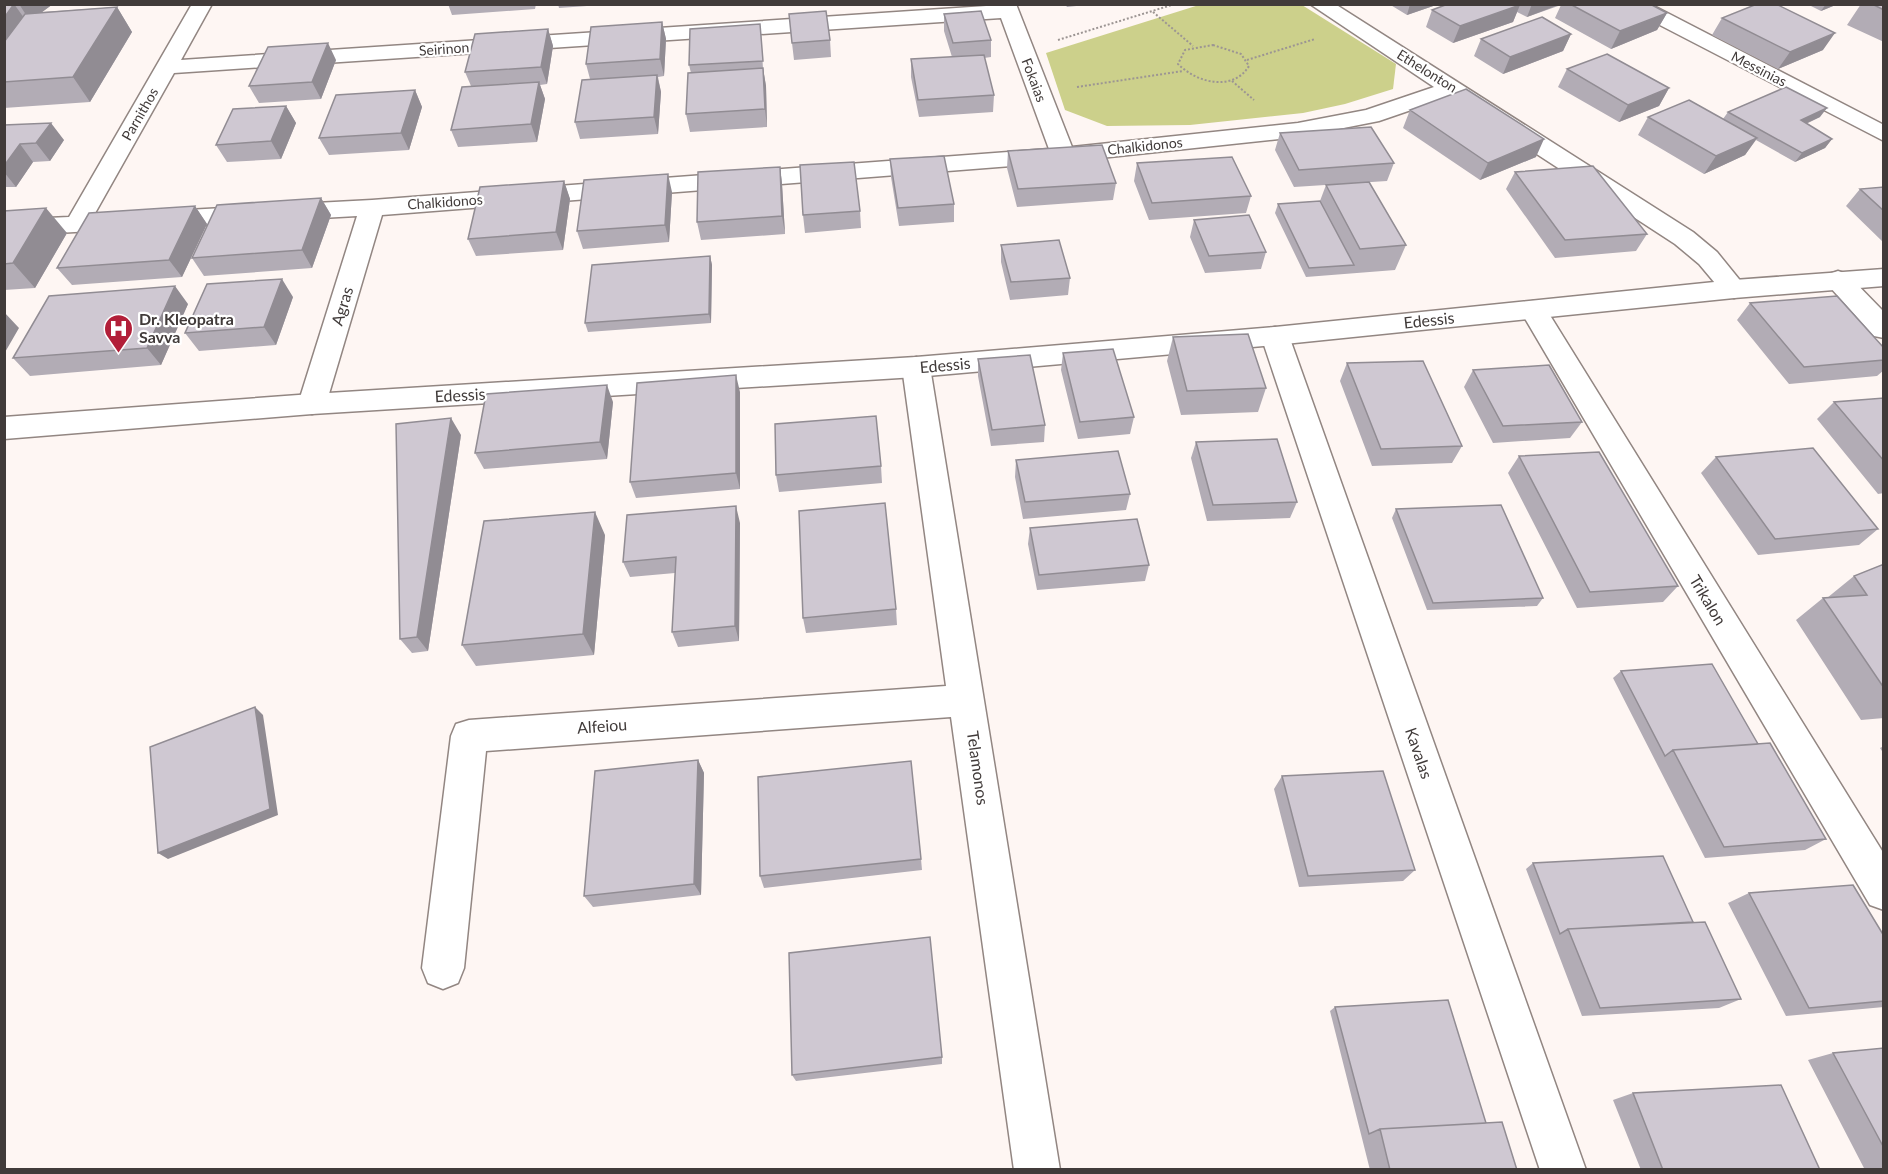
<svg xmlns="http://www.w3.org/2000/svg" width="1888" height="1174" viewBox="0 0 1888 1174" font-family="Lato,sans-serif">
<style>
.green{fill:#ccd08b}
.lines{fill:none;stroke-linecap:round;stroke-linejoin:round}
.minor-casing{stroke:#928682;stroke-width:3}
.secondary-casing{stroke:#928682;stroke-width:3}
.path{stroke:#9c9593;stroke-width:2;stroke-dasharray:2 2;stroke-linecap:butt}
.minor{fill:#fff;fill-rule:evenodd}
.secondary{fill:#fff;fill-rule:evenodd}
.wall{fill:#b2acb5}
.shaded-wall{fill:#918c93}
.building{fill:#cfc8d2;stroke:#918c93;stroke-width:1.5}
.labels{text-anchor:middle;stroke-width:4.5;stroke-linejoin:round;paint-order:stroke}
.far-street-label{font-size:14px;fill:#413b3a;stroke:#fff}
.street-label{font-size:16px;fill:#413b3a;stroke:#fff}
.poi-label{font-size:16px;font-weight:bold;fill:#413b3a;stroke:#fff;text-anchor:start}
</style>
<rect width="100%" height="100%" fill="#fef6f3"/>
<path class="green" d="M1302,5L1396,64L1393,89L1345,104L1303,113L1190,125L1107,126L1065,110L1046,53L1199,5Z"/>
<g class="lines">
<defs>
<path id="minor" d="M192,4H212L181,60L1016,4L1072,147L1298,123L1366,110L1434,87L1310,4H1335L1693,232L1717,252L1747,289L1743,295L1734,298L1725,295L1699,264L1675,244L1449,97L1379,121L1298,137L1063,162L382,215L326,404L322,411L312,414L302,411L298,404L357,216L4,236V220L69,217ZM1001,18L1049,149L372,200L94,215L174,73Z
M1624,4H1650L1884,125V141L1627,8Z
M1838,271L1847,274L1884,312V338L1874,336L1829,286L1825,280L1829,274Z
M1533,301L1543,304L1884,854V910L1870,905L1520,310L1523,304Z
M1275,327L1285,329L1289,336L1586,1170H1540L1261,336L1265,329Z
M916,357L926,360L930,367L1060,1170H1014L951,717L486,751L464,968L458,983L443,989L428,983L422,968L451,736L456,724L469,720L946,686L902,367L906,360Z"/>
<path id="secondary" d="M1884,269V286L1734,298L1275,345L916,377L312,414L4,439V417L312,394L916,357L1275,327L1734,280Z"/>
</defs>
<use href="#minor" class="minor-casing"/>
<use href="#secondary" class="secondary-casing"/>
<path class="path" d="M1153,12L1193,46
M1058,40L1175,4
M1213,45L1241,54L1249,66C1233,92 1197,83 1178,64L1185,50Z
M1247,60L1315,39
M1232,81L1254,100
M1077,87L1183,71"/>
<use href="#minor" class="minor"/>
<use href="#secondary" class="secondary"/>
</g>
<path class="wall" d="M4,4H53L42,12L117,7L132,32L90,102L4,108Z
M103,4H137L104,6Z
M448,4H536L535,9L452,15Z
M558,4H615L559,8Z
M1065,4H1095L1067,7Z
M1389,4H1439L1407,15Z
M1448,4H1650L1667,13L1657,30L1611,49L1555,18L1561,5L1527,17L1517,12L1513,22L1453,43L1426,27L1432,10Z
M1807,4H1838L1821,11Z
M1861,4H1884V42L1847,25Z
M944,14L991,40V57L984,58L994,95L993,112L919,117L911,77V59L952,57L944,31Z
M1722,18L1823,50L1778,69L1712,35Z
M662,22L666,39L664,76L658,77L661,92L658,134L580,139L575,122L590,79L586,64Z
M548,29L553,46L547,84L540,85L545,99L537,142L458,147L451,130L471,86L465,72Z
M761,33L763,69L766,86L767,127L690,132L686,114L691,73L689,65Z
M1571,34L1563,51L1503,74L1474,56L1481,39Z
M830,40L831,57L794,60L792,43Z
M336,60L321,99L259,103L249,86Z
M1567,69L1669,88L1659,106L1619,122L1558,87Z
M415,90L422,107L409,150L329,155L319,138Z
M286,106L296,123L281,159L227,162L216,145Z
M1410,110L1536,157L1480,180L1403,128Z
M1728,112L1820,117L1806,124L1832,139L1825,148L1795,162L1756,140L1745,155L1704,174L1638,135L1648,117L1723,119Z
M4,125L64,140L50,161L33,162L16,187H4Z
M1280,133L1394,163L1387,181L1294,187L1275,150Z
M1008,151L1116,183L1113,200L1017,207L1007,168Z
M890,159L954,204V222L899,226L891,177Z
M1137,163L1251,196L1246,213L1149,220L1134,181Z
M780,167L782,184L785,234L701,240L697,222Z
M1515,172L1647,234L1636,251L1555,258L1506,189Z
M564,181L570,199L563,250L476,256L468,239Z
M1326,185L1406,245L1395,270L1306,277L1275,213L1278,204L1320,201Z
M1884,187V243L1846,206L1860,189Z
M672,192L669,242L583,249L577,231Z
M321,198L331,215L312,268L204,276L192,258Z
M195,206L207,224L182,277L72,285L57,268Z
M4,211L67,233L35,288L4,290Z
M860,211L861,228L805,233L803,215Z
M1194,220L1266,252L1261,269L1205,273L1190,237Z
M1001,245L1070,278L1068,295L1010,300L1001,262Z
M710,256L712,265L711,323L588,332L585,323Z
M293,297L276,345L199,351L185,333Z
M1750,303L1884,348V370L1877,376L1789,384L1737,320Z
M188,304L161,365L30,376L13,358Z
M1173,337L1266,388L1258,412L1181,415L1167,361Z
M1063,353L1134,417L1130,434L1078,439L1061,370Z
M978,359L1045,425L1044,442L991,446L978,376Z
M1347,363L1462,446L1452,463L1372,466L1340,381Z
M1473,370L1582,422L1570,438L1493,443L1464,387Z
M740,392V489L636,498L630,482Z
M1884,398V493L1878,494L1817,419L1834,402Z
M613,402L607,459L484,469L475,453Z
M461,435L428,651L412,653L400,639Z
M1196,442L1297,502L1290,518L1207,521L1191,458Z
M1519,456L1678,586L1663,602L1577,608L1508,473Z
M1716,457L1878,529L1859,545L1758,555L1701,473Z
M1016,460L1130,494L1126,510L1023,519L1015,477Z
M881,466L882,483L779,492L776,475Z
M1396,509L1543,598L1537,606L1427,610L1392,518Z
M740,523L739,641L678,647L672,632L675,573L630,577L623,562Z
M1030,528L1149,565L1145,581L1037,590L1028,544Z
M605,535L594,655L476,666L462,645Z
M1884,564V718L1861,720L1796,620L1823,598H1827L1854,576Z
M896,609L897,625L806,633L803,618Z
M1621,671L1758,744L1826,839L1805,850L1705,858L1613,678Z
M1884,746V754L1880,748Z
M698,760L704,773L701,895L593,907L584,896Z
M1282,776L1415,870L1403,881L1299,887L1274,789Z
M921,859L922,870L764,888L760,876Z
M1533,863L1693,922L1741,999L1719,1008L1582,1016L1526,869Z
M1749,893L1884,936V1007L1786,1016L1728,903Z
M1335,1007L1486,1123L1517,1170H1370L1330,1011Z
M1884,1048V1170H1865L1808,1060L1833,1053Z
M942,1057V1064L796,1081L792,1075Z
M1633,1093L1820,1170H1641L1613,1100Z"/>
<path class="shaded-wall" d="M14,4L32,29L4,49V18Z
M19,4H53L30,21Z
M1410,4H1439L1407,15Z
M1532,4H1561L1527,17Z
M1826,4H1838L1821,11Z
M1520,5L1513,22L1453,43L1460,26Z
M117,7L132,32L90,102L73,77Z
M1667,13L1657,30L1611,49L1620,31Z
M662,22L666,39L664,76L660,59Z
M548,29L553,46L547,84L541,67Z
M1835,33L1823,50L1778,69L1790,52Z
M1571,34L1563,51L1503,74L1510,57Z
M328,43L336,60L321,99L312,82Z
M763,68L766,86L767,127L765,109Z
M657,75L661,92L658,134L654,117Z
M539,82L545,99L537,142L531,124Z
M1669,88L1659,106L1619,122L1628,105Z
M415,90L422,107L409,150L401,133Z
M286,106L296,123L281,159L271,141Z
M1827,108L1820,117L1794,129L1801,120Z
M51,123L64,140L50,161L36,143Z
M1757,138L1745,155L1704,174L1716,156Z
M1544,139L1536,157L1480,180L1488,163Z
M1832,139L1825,148L1795,162L1802,153Z
M20,144L33,162L16,187L4,172V166Z
M780,167L782,184L785,234L782,216Z
M668,174L672,192L669,242L665,225Z
M564,181L570,199L563,250L556,232Z
M321,198L331,215L312,268L302,250Z
M195,206L207,224L182,277L169,260Z
M46,208L67,233L35,288L13,263Z
M710,256L712,265L711,323L709,314Z
M282,279L293,297L276,345L264,327Z
M175,286L188,304L161,365L147,348Z
M4,312L19,328L4,354Z
M736,375L740,392V489L736,473Z
M607,385L613,402L607,459L600,442Z
M451,418L461,435L428,651L417,637Z
M736,506L740,523L739,641L735,626Z
M595,512L605,535L594,655L583,634Z
M255,707L263,715L278,815L168,859L158,853Z
M698,760L704,773L701,895L694,884Z"/>
<path class="building" d="M14,4L4,18V5Z
M1448,4H1519L1520,5L1460,26L1432,10Z
M1570,4H1650L1667,13L1620,31Z
M1757,4H1776L1835,33L1790,52L1722,18Z
M1872,4H1884V10Z
M117,7L73,77L4,82V42L25,14Z
M826,11L830,40L792,43L789,14Z
M981,11L991,40L953,43L944,14Z
M1542,17L1571,34L1510,57L1481,39Z
M662,22L660,59L586,64L591,27Z
M760,24L763,61L689,65L690,29Z
M548,29L541,67L465,72L475,34Z
M328,43L312,82L249,86L268,47Z
M1607,54L1669,88L1628,105L1567,69Z
M984,55L994,95L918,100L911,59Z
M763,68L765,109L686,114L688,73Z
M657,75L654,117L575,122L582,80Z
M539,82L531,124L451,130L462,87Z
M1786,87L1827,108L1801,120L1832,139L1802,153L1728,112Z
M1466,89L1544,139L1488,163L1410,110Z
M415,90L401,133L319,138L336,95Z
M1689,100L1757,138L1716,156L1648,117Z
M286,106L271,141L216,145L233,109Z
M51,123L36,143L20,144L4,166V125Z
M1371,127L1394,163L1299,170L1280,133Z
M1102,145L1116,183L1018,189L1008,151Z
M944,156L954,204L898,208L890,159Z
M1232,157L1251,196L1152,203L1137,163Z
M854,162L860,211L803,215L800,165Z
M1593,166L1647,234L1565,240L1515,172Z
M780,167L782,216L697,222L698,172Z
M668,174L665,225L577,231L584,180Z
M564,181L556,232L468,239L480,187Z
M1369,182L1406,245L1360,249L1326,185Z
M1884,187V211L1860,189Z
M321,198L302,250L192,258L217,205Z
M1320,201L1354,265L1309,268L1278,204Z
M195,206L169,260L57,268L89,213Z
M46,208L13,263L4,264V211Z
M1249,215L1266,252L1209,256L1194,220Z
M1059,240L1070,278L1011,282L1001,245Z
M710,256L709,314L585,323L592,265Z
M282,279L264,327L185,333L207,284Z
M175,286L147,348L13,358L49,296Z
M1837,296L1884,348V360L1804,367L1750,303Z
M1248,334L1266,388L1187,391L1173,337Z
M1113,349L1134,417L1080,422L1063,353Z
M1030,355L1045,425L992,430L978,359Z
M1423,361L1462,446L1381,449L1347,363Z
M1549,365L1582,422L1503,426L1473,370Z
M736,375V473L630,482L637,383Z
M607,385L600,442L475,453L486,394Z
M1884,398V461L1834,402Z
M876,416L881,466L776,475L775,424Z
M451,418L417,637L400,639L396,424Z
M1277,439L1297,502L1213,505L1196,442Z
M1813,448L1878,529L1775,539L1716,457Z
M1118,451L1130,494L1025,502L1016,460Z
M1599,452L1678,586L1590,592L1519,456Z
M885,503L896,609L803,618L799,511Z
M1501,505L1543,598L1433,603L1396,509Z
M736,506L735,626L672,632L676,557L623,562L627,515Z
M595,512L583,634L462,645L484,521Z
M1137,519L1149,565L1039,575L1030,528Z
M1884,564V688L1823,598L1867,595L1854,576Z
M1712,664L1758,744L1673,750L1665,756L1621,671Z
M255,707L270,809L158,853L150,747Z
M1770,743L1826,839L1724,847L1673,750Z
M698,760L694,884L584,896L595,771Z
M911,761L921,859L760,876L758,777Z
M1383,771L1415,870L1308,876L1282,776Z
M1663,856L1693,922L1568,929L1560,934L1533,863Z
M1853,885L1884,936V1001L1809,1008L1749,893Z
M1705,922L1741,999L1600,1008L1568,929Z
M930,937L942,1057L792,1075L789,953Z
M1448,1000L1486,1123L1380,1129L1369,1134L1335,1007Z
M1884,1048V1148L1833,1053Z
M1781,1085L1820,1170H1663L1633,1093Z
M1502,1122L1517,1170H1390L1380,1129Z"/>
<defs>
<symbol id="hospital-pin" viewBox="-11 -11 22 30"><path d="M0 17L-7.5 6A9.5 9.5 0 1 1 7.5 6Z" fill="#b21f39" stroke="#fff"/><path d="M-5-5h3v3.5h4V-5h3V5h-3V1.5h-4V5h-3Z" fill="#fff"/></symbol>
</defs>
<g fill-rule="evenodd">
<use href="#hospital-pin" x="102" y="312" width="33" height="45"/>
</g>
<g class="labels">
<g class="far-street-label">
<text transform="translate(444 49) rotate(-4)" y="5">Seirinon</text>
<text transform="translate(1759 69) rotate(27)" y="5">Messinias</text>
<text transform="translate(1427 71) rotate(32)" y="5">Ethelonton</text>
<text transform="translate(1034 80) rotate(69)" y="5">Fokaias</text>
<text transform="translate(140 114) rotate(-60)" y="5">Parnithos</text>
<text transform="translate(1145 146) rotate(-6)" y="5">Chalkidonos</text>
<text transform="translate(445 202) rotate(-4)" y="5">Chalkidonos</text>
</g>
<g class="street-label">
<text transform="translate(342 306) rotate(-73)" y="6">Agras</text>
<text transform="translate(1429 320) rotate(-6)" y="6">Edessis</text>
<text transform="translate(945 365) rotate(-5)" y="6">Edessis</text>
<text transform="translate(460 395) rotate(-3)" y="6">Edessis</text>
<text transform="translate(1708 600) rotate(59)" y="6">Trikalon</text>
<text transform="translate(602 726) rotate(-4)" y="6">Alfeiou</text>
<text transform="translate(1419 753) rotate(71)" y="6">Kavalas</text>
<text transform="translate(978 768) rotate(82)" y="6">Telamonos</text>
</g>
<g class="poi-label">
<text x="139" y="325">Dr. Kleopatra<tspan x="139" dy="18">Savva</tspan></text>
</g>
</g>
<rect width="1888" height="1174" fill="none" stroke="#413b3a" stroke-width="12"/>
</svg>
